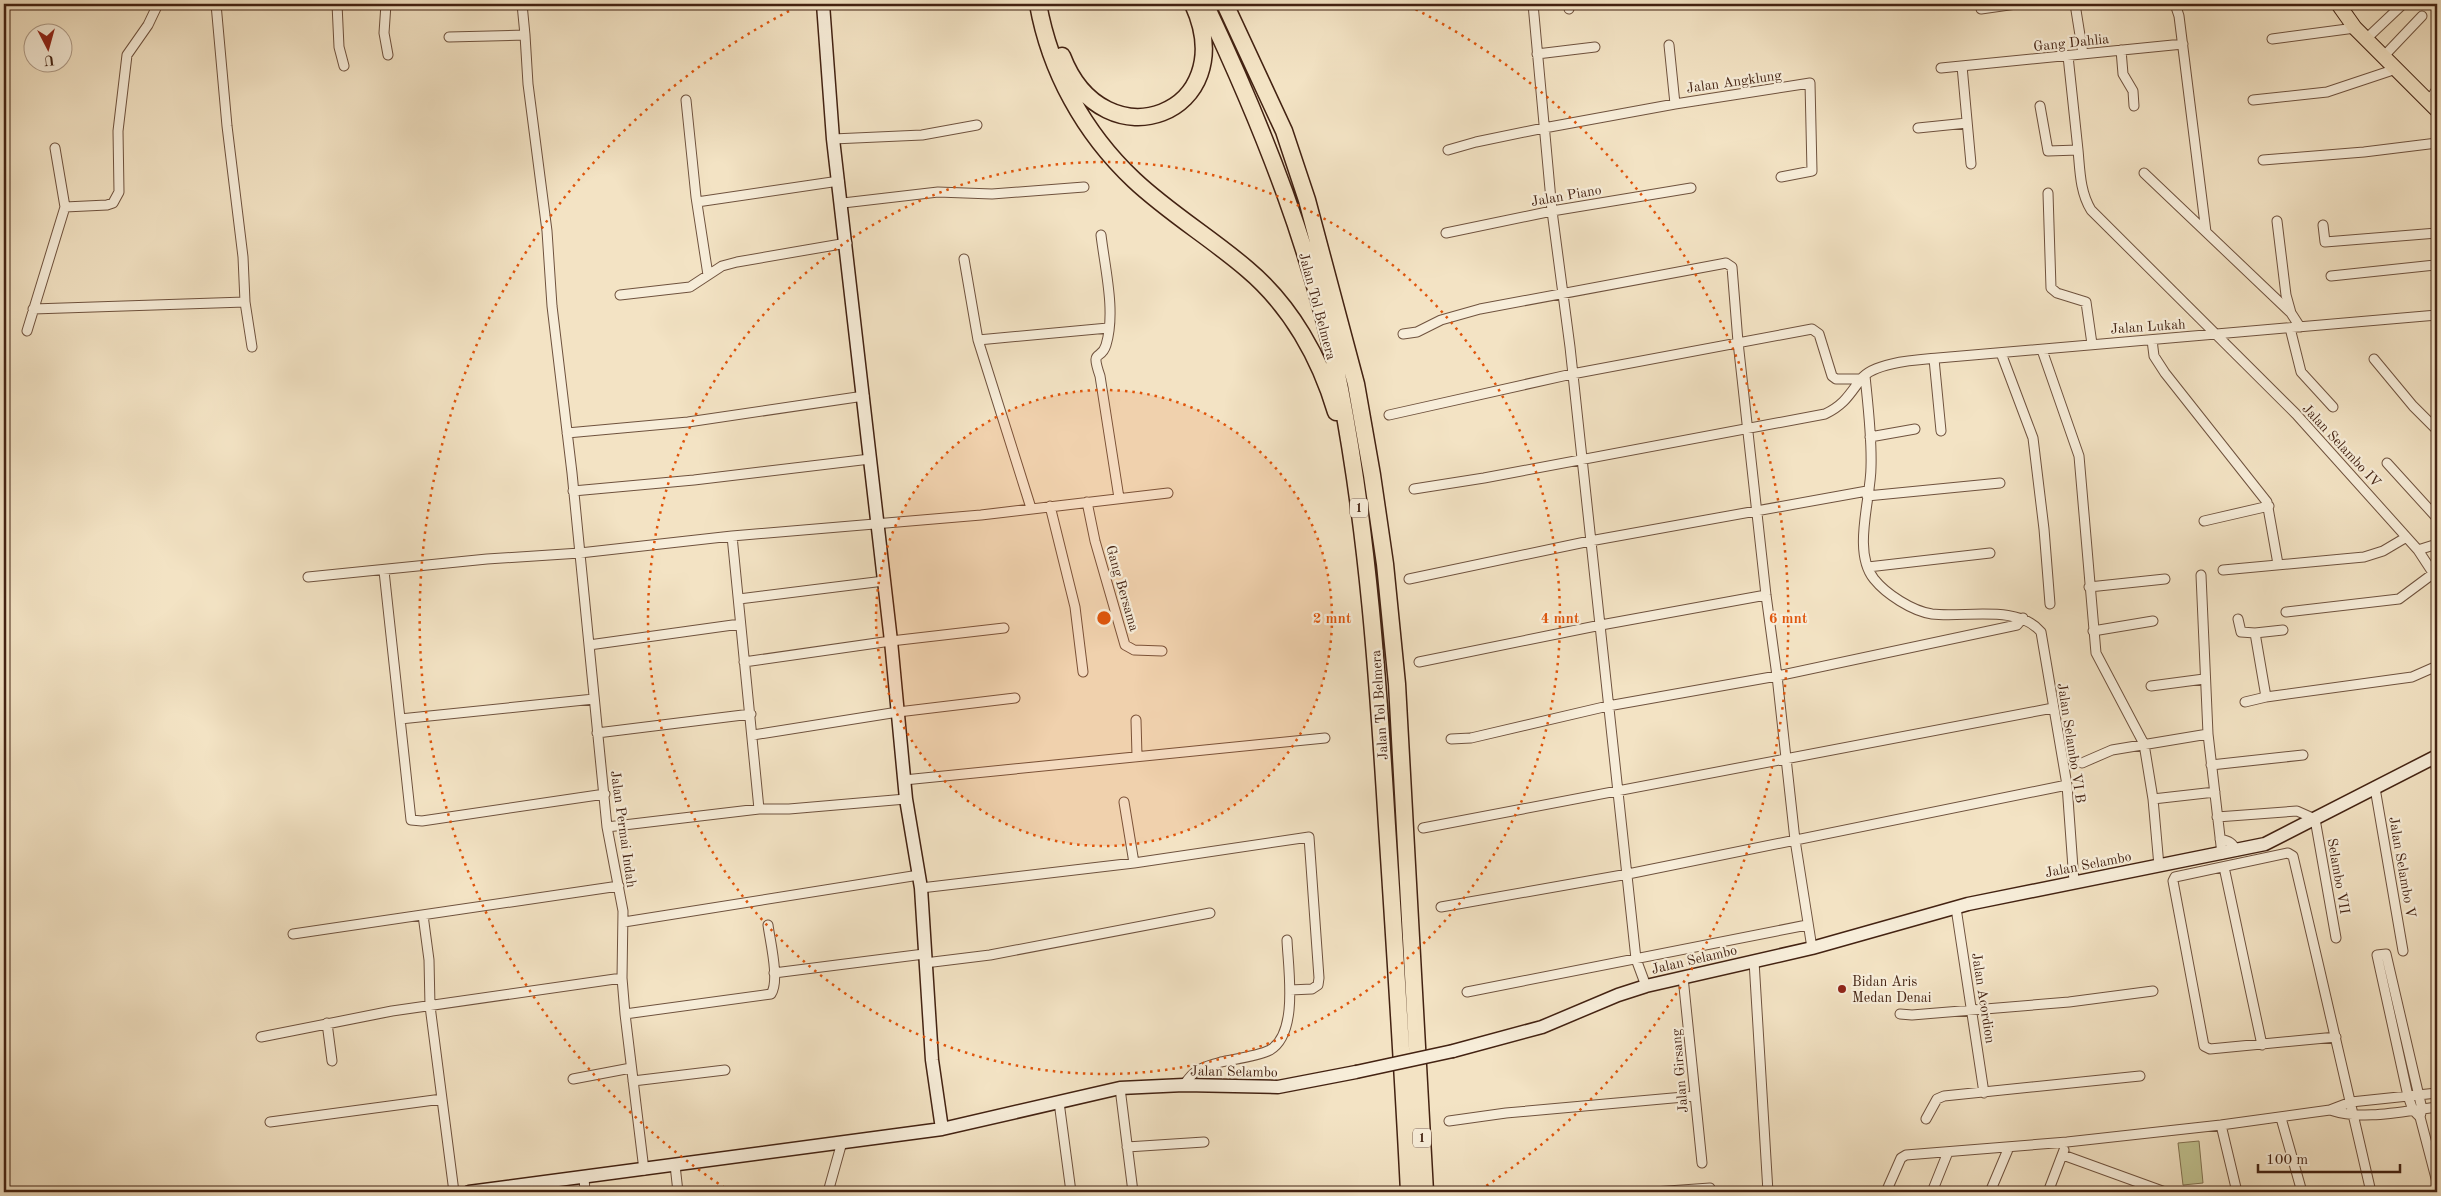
<svg xmlns="http://www.w3.org/2000/svg" width="2441" height="1196" viewBox="0 0 2441 1196" font-family="'Old Standard TT',serif">
<style>
.green{fill:#c0c290;stroke:#827251}
.lines{fill:none;stroke-linecap:round;stroke-linejoin:round}
.street-casing{stroke:#6f523e;stroke-width:11}
.secondary-casing{stroke:#432212;stroke-width:15}
.primary-casing{stroke:#432212;stroke-width:16}
.highway-casing{stroke:#432212;stroke-width:19}
.street{stroke:#f7edd9;stroke-width:9}
.secondary{stroke:#f7edd9;stroke-width:12}
.primary{stroke:#f3e3c4;stroke-width:14}
.highway{stroke:#f3e3c4;stroke-width:16}
.secondary-bridge-casing{stroke:#432212;stroke-width:15;stroke-linecap:butt}
.secondary-bridge{stroke:#f7edd9;stroke-width:12}
.ring{fill:none;stroke:#e0560c;stroke-width:2.5;stroke-dasharray:2.5 5}
.poi-dot{fill:#8f2418;stroke:#f7edd9;stroke-width:2}
.labels{text-anchor:middle;stroke-width:4.5;stroke-linejoin:round;paint-order:stroke}
.shield{fill:#f7edd9;stroke:#795f4e;stroke-width:1}
.shield-label{font-size:12px;font-weight:bold;fill:#432212}
.street-label{font-size:14px;fill:#432212;stroke:#f7edd9}
.poi-label{font-size:14px;fill:#432212;stroke:#f7edd9;text-anchor:start}
.centre{fill:#e0560c;stroke:#f7edd9;stroke-width:2.5}
.ring-label{font-size:15px;text-anchor:middle;font-weight:bold;fill:#e0560c;stroke:#f7edd9;stroke-width:4.5;stroke-linejoin:round;paint-order:stroke}
</style>
<rect width="100%" height="100%" fill="#f3e3c4"/>
<filter id="stains"><feTurbulence type="fractalNoise" baseFrequency=".004" numOctaves="4"/><feColorMatrix values="0 0 0 0 .2 0 0 0 0 .09 0 0 0 0 .02 0 0 0 .5 -.17"/></filter>
<radialGradient id="worn" r=".72"><stop offset=".6" stop-color="#630" stop-opacity="0"/><stop offset="1" stop-color="#630" stop-opacity=".3"/></radialGradient>
<path class="green" d="M2199,1141L2203,1183L2183,1185L2178,1143Z"/>
<g class="lines">
<defs>
<path id="street" d="M216,4L227,126L243,257L245,302L252,347
M337,4L339,47L344,66
M386,4L384,33L388,55
M522,4L525,35
M1533,4L1552,211L1570,347L1636,959L1646,986
M1568,4L1569,9
M2075,4L2083,54
M2175,4L2179,16L2206,232L2291,313L2300,327
M1981,9L2016,4
M449,37L525,35L528,84L547,231L552,306L572,473L607,827L623,911L622,978L625,1014L644,1170
M2272,39L2355,28
M2366,39L2403,4
M1669,45L1675,104
M2121,50L2123,74L2133,91L2134,106
M1537,54L1595,47
M2383,57L2422,16
M1962,66L1971,164
M1941,68L2183,44
M686,100L696,197L708,275
M2253,100L2327,92L2396,69
M2429,101L2437,89
M2040,106L2048,151L2078,150L2068,56
M1918,128L1967,123
M833,139L922,135L977,125
M1448,150L1476,142L1544,128L1675,104L1810,83L1812,171L1781,177
M2078,150C2080,171 2080,192 2091,210L2296,414L2418,550L2437,579
M2263,160L2364,152L2437,143
M2144,173L2206,232
M2048,193L2051,288L2057,293L2086,302L2092,344
M697,202L839,181
M843,203L938,192L992,194L1084,187
M65,207L107,205L113,203L119,192L118,131L127,55L148,25L158,4
M2277,221L2286,295L2291,313
M2323,225L2325,242L2437,233
M1446,233L1552,211L1691,188
M1101,235C1105,269 1116,312 1106,345C1101,362 1090,347 1100,376L1119,498
M964,259L978,340L1031,508
M2331,276L2435,265L2437,262
M620,295L690,287L722,266L737,262L847,243
M33,309L245,302
M2290,328L2301,372L2333,407
M27,331L65,207L55,148
M1403,334L1417,332L1441,320L1480,309L1721,264L1726,263L1732,267L1738,342L1766,595L1777,676L1795,840L1812,948
M978,340L1108,328
M2152,340L2154,356L2165,373L2267,502L2278,564
M2042,350L2079,456L2096,653L2144,744L2153,799L2159,866
M2001,353L2033,438L2044,529L2050,604
M1934,359L1941,431
M2374,359L2413,406L2437,430
M1865,376C1868,406 1872,437 1871,467C1871,498 1852,552 1874,579C1886,594 1912,611 1932,614C1965,618 2018,604 2041,632L2067,785L2074,882
M1389,415L1572,374L1812,329L1819,334L1832,376L1836,379H1861
M567,433L688,422L864,396
M1870,437L1915,429
M2387,463L2437,518
M1414,489L1484,478L1825,414C1844,405 1849,395 1861,379C1874,362 1917,360 1938,358L2437,315
M573,491L694,480L870,459
M1867,496L2000,483
M1087,502L1095,541L1125,645L1134,650L1162,651
M1050,506L1075,607L1083,672
M2204,521L2269,506
M732,536L759,809
M2418,550L2437,544
M1868,567L1990,553
M2223,570L2364,557L2383,551L2405,538
M384,571L411,820L422,821L605,794
M2201,575L2208,734L2222,854
M308,577L487,559L580,553L732,536L981,515L1168,493
M1409,579L1590,541L1867,491
M2089,587L2165,579
M739,599L884,581
M2286,612L2399,599L2434,573
M2238,619L2241,632L2255,633
M2283,630L2255,633L2266,697L2412,677L2437,666
M2093,631L2153,621
M589,645L740,624
M744,662L891,641L1004,628
M1419,662L1601,625L1766,595
M2151,686L2204,679
M2245,702L2266,697
M400,719L594,699
M1136,720L1137,756
M597,733L751,714
M753,735L898,712L1015,698
M1451,739L1471,738L1608,706L1777,676L2017,625L2023,618
M2434,758L2437,772
M2082,763L2112,750L2208,734
M2211,765L2303,755
M904,780L1325,738
M2375,788L2403,951
M2153,799L2215,792
M1124,802L1134,863
M2217,817L2297,811L2315,819L2336,938
M607,827L759,809H789L906,799
M1423,828L2053,708
M2220,839C2228,841 2233,842 2236,851
M2224,867L2262,1045
M921,888L1134,863L1309,837L1319,978L1318,985L1312,989L1290,990
M1441,907L1628,874L2067,785
M1956,908L1984,1093
M423,915L429,960L430,1006L454,1192
M624,922L919,875
M293,934L619,886
M1754,961L1768,1192
M925,963L990,955L1210,913
M774,973L924,954
M1683,977L1702,1163
M1467,992L1807,925
M625,1014L771,994C780,981 770,941 768,925
M1900,1014L1912,1015L2069,1002L2153,991
M327,1023L332,1061
M261,1037L392,1011L622,978
M2336,1037L2210,1049L2204,1046L2173,881L2175,877L2288,853L2293,856C2319,968 2346,1080 2371,1192
M573,1079L631,1068
M633,1081L725,1070
M1184,1085C1195,1068 1202,1068 1221,1062C1235,1059 1258,1056 1270,1050C1299,1033 1288,968 1287,940
M1120,1088L1133,1192
M1059,1102L1071,1192
M2330,1110C2363,1121 2403,1111 2437,1107
M2420,1117L2422,1109L2386,954L2377,955L2408,1096L2413,1110L2420,1117L2437,1182
M2281,1118L2302,1192
M1926,1119L1937,1099L1944,1096L2140,1076
M1449,1121L1506,1113L1695,1096
M270,1122L442,1099
M2221,1125L2237,1192
M1127,1147L1204,1142
M2063,1155L2165,1192
M675,1165L678,1192
M584,1177L585,1192
M828,1192L842,1142
M1654,1192L1710,1188V1192
M1886,1192L1901,1158L1906,1155L2067,1142L2221,1125L2330,1110L2351,1102L2437,1093
M1932,1192L1948,1152
M1990,1192L2009,1147
M2048,1192L2064,1150"/>
<path id="secondary" d="M823,4L833,139L891,641L906,799L921,888L932,1060L942,1129
M1453,1051L1542,1027L1618,995L1646,986L1812,948L1968,904L2265,844L2437,756
M469,1192L942,1129L1120,1088L1184,1085L1278,1087L1356,1072"/>
<path id="primary" d="M2338,4L2355,28L2437,110"/>
<path id="highway" d="M1038,4C1050,71 1084,133 1134,180C1169,213 1211,238 1247,269C1291,306 1320,358 1336,412
M1205,4C1263,127 1314,255 1340,389C1368,534 1378,680 1387,826C1395,948 1403,1070 1409,1192
M1225,4L1284,131L1307,200L1356,384L1372,475L1385,564L1397,684L1425,1192
M1062,56C1104,166 1243,114 1193,4"/>
</defs>
<use href="#street" class="street-casing"/>
<use href="#secondary" class="secondary-casing"/>
<use href="#primary" class="primary-casing"/>
<use href="#highway" class="highway-casing"/>
<use href="#street" class="street"/>
<use href="#secondary" class="secondary"/>
<use href="#primary" class="primary"/>
<use href="#highway" class="highway"/>
<defs>
<path id="secondary-bridge" d="M1356,1072L1453,1051"/>
</defs>
<use href="#secondary-bridge" class="secondary-bridge-casing"/>
<use href="#secondary-bridge" class="secondary-bridge"/>
</g>
<circle cx="1104" cy="618" r="228" fill="#e0560c" fill-opacity=".12"/>
<g class="ring">
<circle cx="1104" cy="618" r="228"/>
<circle cx="1104" cy="618" r="456"/>
<path d="M731 1192A684 684 0 0 1 799 6M1409 6A684 684 0 0 1 1477 1192"/>
</g>
<circle class="poi-dot" cx="1842" cy="989" r="5"/>
<g class="labels">
<g class="shield">
<rect x="1350" y="498.5" width="18" height="19" rx="4"/>
<rect x="1413" y="1128.5" width="18" height="19" rx="4"/>
</g>
<g class="shield-label">
<text x="1359" y="512">1</text>
<text x="1422" y="1142">1</text>
</g>
<g class="street-label">
<text transform="translate(2071 42) rotate(-6)" y="5">Gang Dahlia</text>
<text transform="translate(1734 81) rotate(-8)" y="5">Jalan Angklung</text>
<text transform="translate(1566 195) rotate(-10)" y="5">Jalan Piano</text>
<text transform="translate(1318 306) rotate(75)" y="5">Jalan Tol Belmera</text>
<text transform="translate(2148 326) rotate(-4)" y="5">Jalan Lukah</text>
<text transform="translate(2342 445) rotate(47)" y="5">Jalan Selambo IV</text>
<text transform="translate(1123 588) rotate(74)" y="5">Gang Bersama</text>
<text transform="translate(1379 705) rotate(-94)" y="5">Jalan Tol Belmera</text>
<text transform="translate(2072 743) rotate(81)" y="5">Jalan Selambo VI B</text>
<text transform="translate(624 829) rotate(82)" y="5">Jalan Permai Indah</text>
<text transform="translate(2088 864) rotate(-11)" y="5">Jalan Selambo</text>
<text transform="translate(2403 867) rotate(80)" y="5">Jalan Selambo V</text>
<text transform="translate(2339 876) rotate(80)" y="5">Selambo VII</text>
<text transform="translate(1694 959) rotate(-13)" y="5">Jalan Selambo</text>
<text transform="translate(1984 998) rotate(81)" y="5">Jalan Acordion</text>
<text transform="translate(1234 1071) rotate(1)" y="5">Jalan Selambo</text>
<text transform="translate(1679 1071) rotate(-95)" y="5">Jalan Girsang</text>
</g>
<g class="poi-label">
<text x="1852" y="986">Bidan Aris<tspan x="1852" dy="16">Medan Denai</tspan></text>
</g>
</g>
<circle cx="1104" cy="618" r="8" class="centre"/>
<g class="ring-label">
<text x="1332" y="623">2 mnt</text>
<text x="1560" y="623">4 mnt</text>
<text x="1788" y="623">6 mnt</text>
</g>
<rect width="2441" height="1196" fill="none" stroke="#f3e3c4" stroke-width="20"/>
<rect x="5" y="5" width="2431" height="1186" fill="none" stroke="#432212" stroke-width="2.5"/>
<rect x="10" y="10" width="2421" height="1176" fill="none" stroke="#432212"/>
<g transform="translate(48 48) rotate(174)"><circle r="24" fill="#f7edd9" stroke="#af9c89"/>
<path d="M0-4L9 19L0 12L-9 19Z" fill="#8f2418"/>
<text y="-8" font-size="14" font-weight="bold" text-anchor="middle" fill="#432212">U</text>
</g>
<path d="M2258 1164v8h142v-8" fill="none" stroke="#432212" stroke-width="2.5"/>
<text x="2266" y="1164" font-size="15" fill="#432212" stroke="#f7edd9" stroke-width="4" paint-order="stroke">100 m</text>
<rect width="100%" height="100%" filter="url(#stains)"/>
<rect width="100%" height="100%" fill="url(#worn)"/>
</svg>
